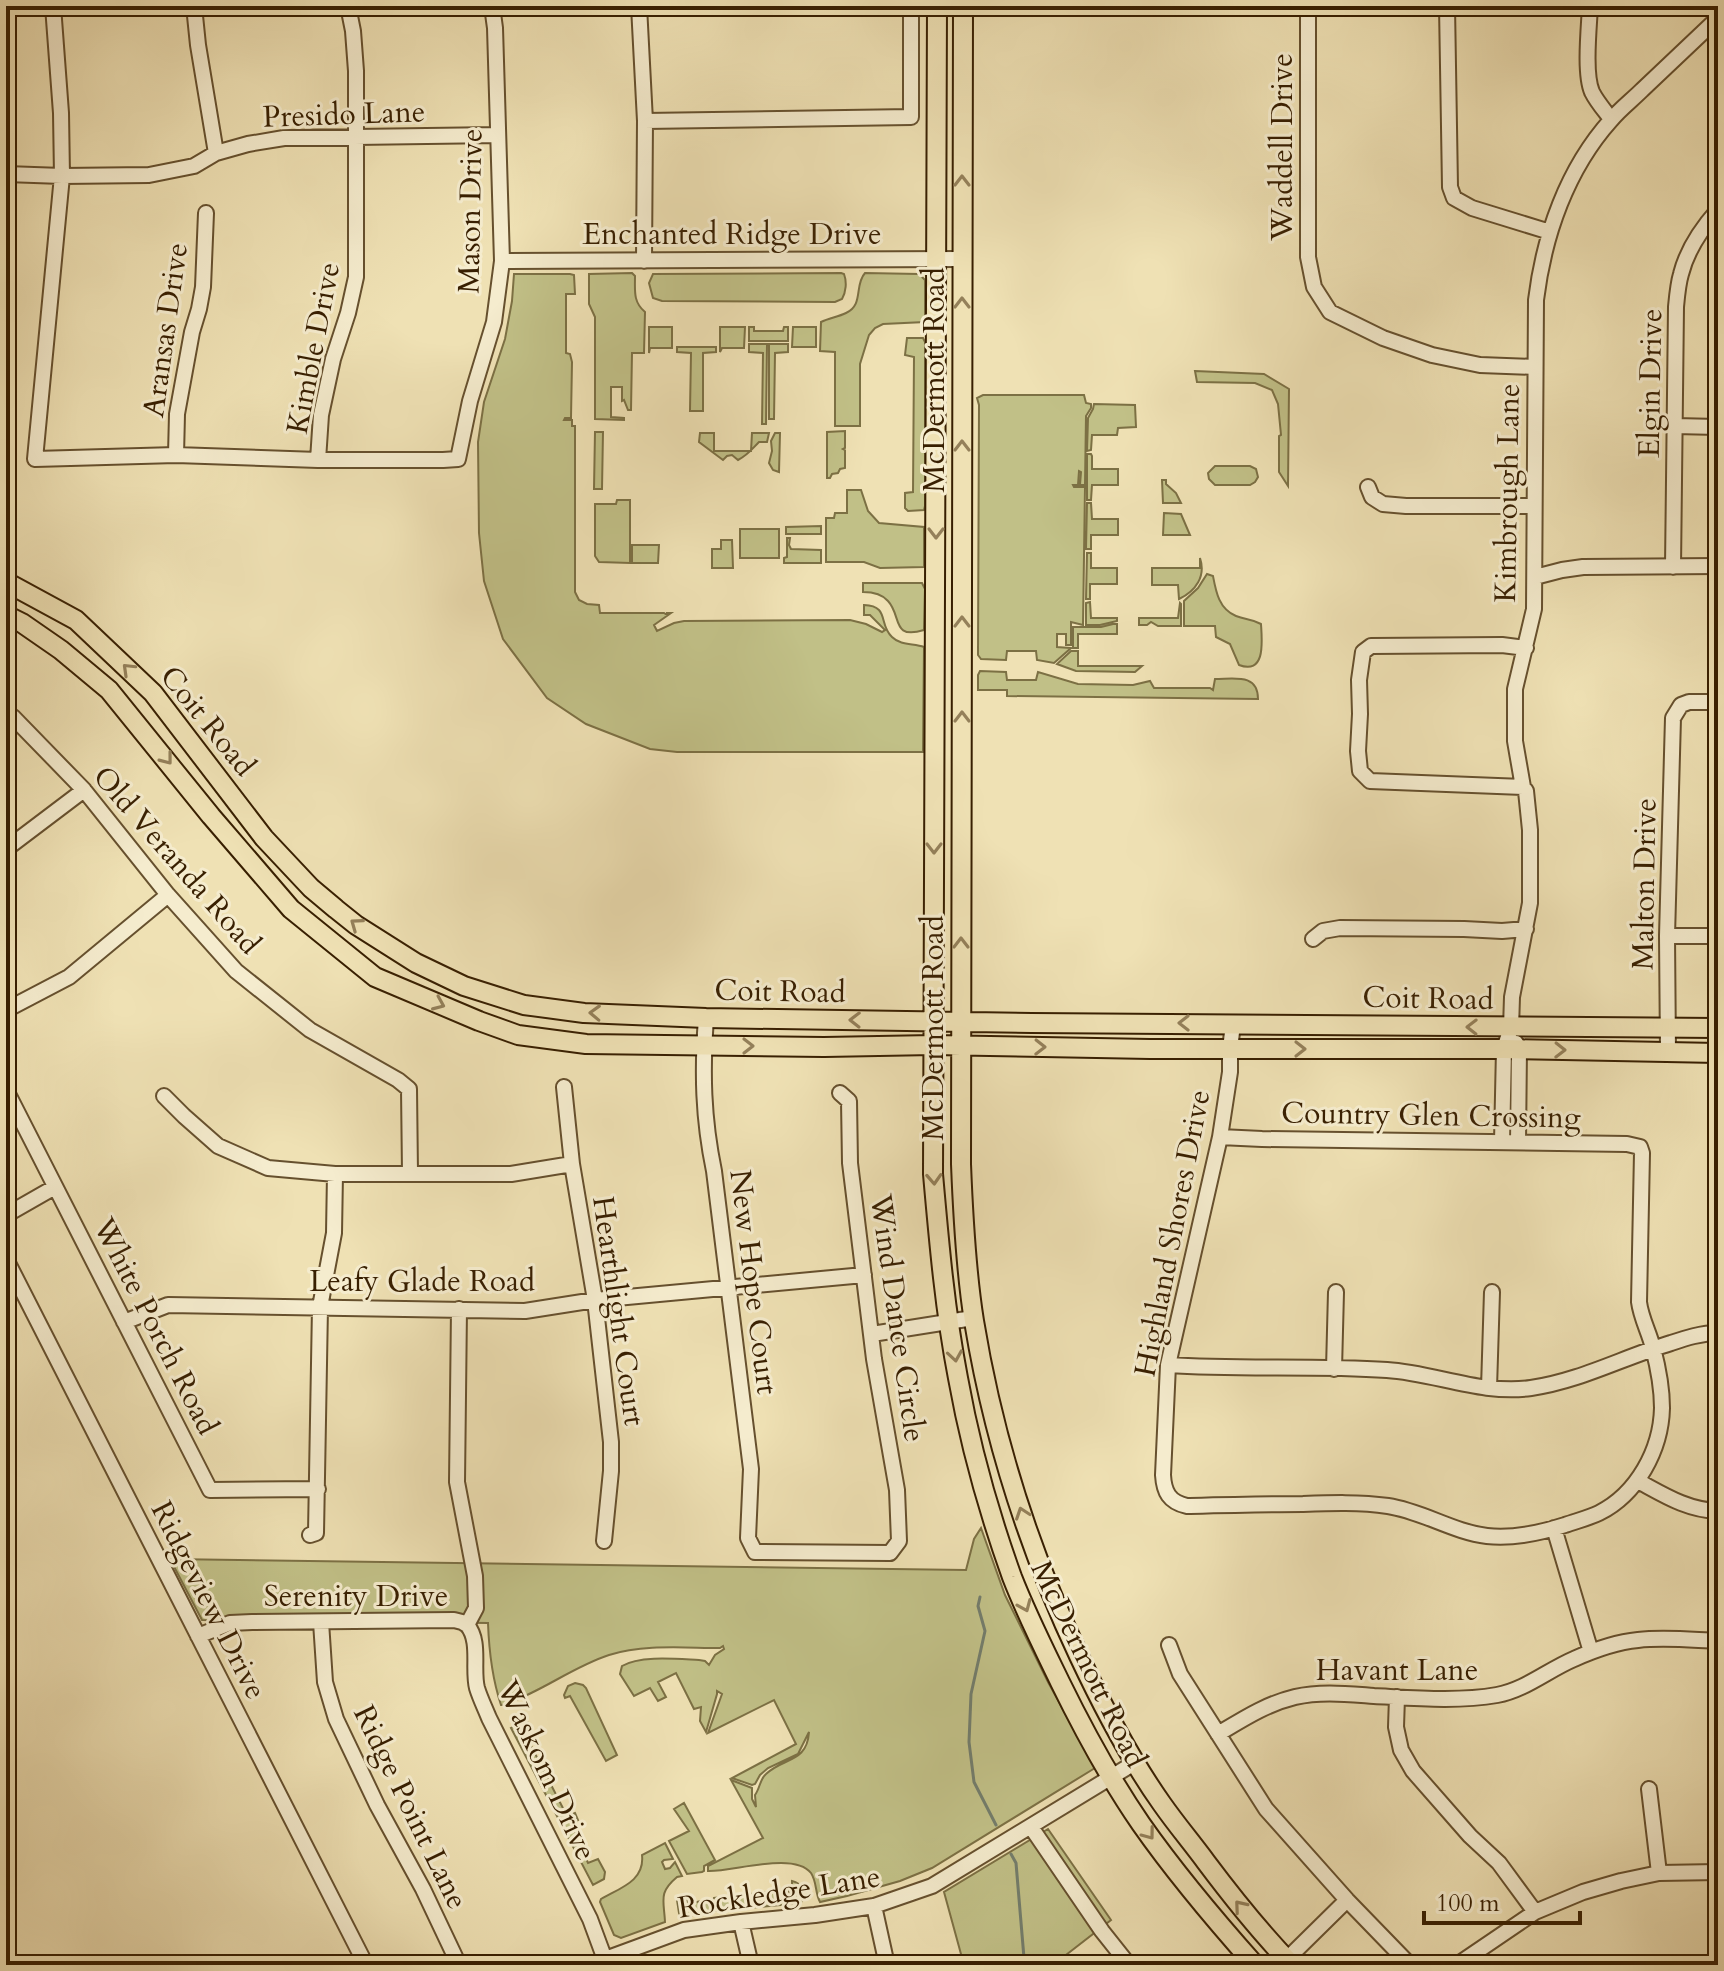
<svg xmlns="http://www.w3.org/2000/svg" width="1724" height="1971" viewBox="0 0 1724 1971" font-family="Cardo,serif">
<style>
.green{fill:#c1c087;stroke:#7c7044;stroke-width:2}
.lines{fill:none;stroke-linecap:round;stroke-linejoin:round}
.stream{stroke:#737d6c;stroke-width:3}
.minor-casing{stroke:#66502e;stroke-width:18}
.major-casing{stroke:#381f01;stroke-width:22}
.minor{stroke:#f5ecce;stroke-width:14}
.major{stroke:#efe1b4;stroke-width:18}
.oneway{stroke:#94805a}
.labels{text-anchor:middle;stroke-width:6;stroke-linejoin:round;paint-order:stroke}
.street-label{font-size:30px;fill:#381f01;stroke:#f5ecce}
</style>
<rect width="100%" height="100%" fill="#efe1b4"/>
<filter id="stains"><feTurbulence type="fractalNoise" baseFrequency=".0025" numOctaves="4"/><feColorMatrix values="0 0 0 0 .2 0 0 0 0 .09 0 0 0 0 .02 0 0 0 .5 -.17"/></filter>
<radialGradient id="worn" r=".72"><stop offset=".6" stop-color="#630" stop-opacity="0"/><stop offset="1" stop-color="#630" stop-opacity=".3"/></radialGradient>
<path class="green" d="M632,273L635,276C635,291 633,302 645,312L644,353H632L631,410H628L624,400L622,401V387H611V417L624,418V420L595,419V317L589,304V274Z
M841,273L844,274C847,282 846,292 842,299L835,302L662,301L653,298L649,283L653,274Z
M865,273L919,274L925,280V322L883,324L875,328L869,335L860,364V426H835V352L820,351L821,322C829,318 838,317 846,313C864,305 854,285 865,273Z
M514,274H570L574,275L575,294H566V353L570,354L572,362L571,418H565L564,420H572V426H575V592L579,600L587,604L599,605L600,613H664L667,615V613H671L654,625L657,631L674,623L684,621L850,620L866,624L882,632L885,630L870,615H864V605C890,606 878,624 892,637C901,646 914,643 924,647L923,752H677L650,749L586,724L547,698L503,639L484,581L479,533L478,442L484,402L505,339L512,301Z
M649,327H672V348H650L649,353Z
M720,327H745L744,348H722L720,352Z
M749,327H754V331H783L784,327H788V341H749Z
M793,327H816V347H792Z
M907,338H923L925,342V506L924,510L908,511L905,508V493L913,492L914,357L905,355Z
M749,344H767L766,424H762L763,353L749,352Z
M769,344H788V352L775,353L774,419H769Z
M677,347H716V352L703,353V411H690L691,353L677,352Z
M1195,371L1264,374L1289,389L1288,486L1279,472V436L1281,435L1278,404L1272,390L1255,383L1197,382Z
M983,395H1084L1086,403L1091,404V408L1086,416L1085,485H1080L1081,472L1079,471L1078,485H1073L1074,487H1085L1083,625L1071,622V645H1066V634H1057V647L1071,648L1054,663L1037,660L1036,651H1007L1006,660L981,659L978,655L979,405L977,398Z
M1094,404L1135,405L1136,427L1118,428L1117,435H1092L1091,450L1087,451L1088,418L1093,409Z
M845,431V448L843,449L845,450V468L840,469L838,473L832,474L830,478H827V432Z
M595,432H603L602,489H594Z
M700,433H714V451H751L752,433H769L767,442H759C752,449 748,455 738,460L732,455L727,456L723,460L699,442Z
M775,433H780L779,472L773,470L769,463L772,451L771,441Z
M1087,454H1091L1092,456V469H1118V485H1092L1091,500H1087Z
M1215,466H1250L1256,469L1258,477L1255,482L1250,485H1215L1209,479L1208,473Z
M1162,480H1166V484L1176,493L1181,503H1163Z
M847,490H861L868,511L879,523L924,527V567L880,568L864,562H826V518H834L835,513H847Z
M617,500H630V563L599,562L595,556V504H616Z
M1087,503H1091L1092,519H1118V535H1091V549H1086Z
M1164,513L1181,514L1190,535H1163Z
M821,526V534H786V527Z
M740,529H779V558H740Z
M787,538H790L789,545L791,549L821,550V563H784V558L787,557Z
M721,540H732L733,568H712V549H721Z
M632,545H659L658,563H632Z
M1087,553H1091V568H1117V584H1090V599H1086Z
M1200,558C1206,576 1196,591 1179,599L1178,585H1152V568H1200Z
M1207,574L1213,576C1216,592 1219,609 1236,616C1246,620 1250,618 1261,624C1262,641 1266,675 1239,665L1230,644L1216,637L1215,626H1184V601L1198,588Z
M863,583H922L925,589L924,630C891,640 902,616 888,601C882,594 872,592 863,592Z
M1090,602L1091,618H1117V621L1100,625H1086V603Z
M1180,603L1181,604V626H1158L1151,622L1147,625H1139V618H1178Z
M1113,624H1117V634H1078V648H1073V627H1101Z
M1071,651H1078V666H1142L1135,672L1076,671L1057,664Z
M980,671L1006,672L1007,680H1036L1038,672L1078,684L1133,685L1150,681L1154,688H1210L1213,690L1215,679C1234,679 1258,673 1258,699L1007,696V690H978V675Z
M981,1528L1005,1595L1048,1682L1095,1768L932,1868L900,1881L847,1896L820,1902C815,1893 817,1882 811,1873C794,1851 733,1872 708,1871V1866L763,1838L731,1780L752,1788V1799L756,1807L755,1795C760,1788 760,1779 766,1774C784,1757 807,1763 809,1732L798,1754L768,1768L760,1775L755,1784L752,1785L732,1778L796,1744L774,1700L708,1733L722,1694L717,1691V1694L706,1732L700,1721L701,1707L694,1709L676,1673L658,1682L666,1697L658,1701L650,1688L634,1696L620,1674L622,1666C640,1655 678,1659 699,1660L705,1661L709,1665L715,1655L724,1649L723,1646L720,1648C684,1648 644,1644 609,1655C572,1667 540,1693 503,1705H501C492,1678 489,1651 488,1623L202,1620L170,1559L966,1570L974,1539Z
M575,1683L583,1685L586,1688L617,1755L606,1761L570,1696L565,1698L564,1695L568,1686Z
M527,1721L529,1730L525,1734L567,1816L575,1813L578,1820L571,1824L588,1863L598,1859L605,1872L604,1879L593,1885L511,1728Z
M684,1803L715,1860L704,1866V1871L702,1872L687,1874L669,1841L689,1831L674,1809Z
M1048,1829L1111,1920L1053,1965H964L944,1892Z
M665,1843L673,1859L664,1860L662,1862L665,1869L670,1868L675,1862L682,1876L677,1877C658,1893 664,1900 665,1922L621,1938L614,1935L600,1902L601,1899C620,1888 645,1881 642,1855Z
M792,1881C803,1883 804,1894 801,1903L705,1912L681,1918L679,1913L677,1900L682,1895L686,1896L688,1904L705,1900L709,1905L712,1904L714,1898L788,1890V1892H792Z"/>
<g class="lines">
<path class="stream" d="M980,1597L978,1606L985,1631L971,1694L969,1742L974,1782L996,1825
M1011,1854L1016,1863L1024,1958L1026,1965"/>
<defs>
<path id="minor" d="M53,6L61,113L62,176L35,459L176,455L318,460H443L458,459L470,401L494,322L502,261L495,28L492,6
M194,6L198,45L216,153
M639,6L645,121L644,261
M1308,6V257L1314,287L1330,312L1383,338L1432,355L1480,365L1535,367
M1447,6L1450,187L1454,198L1472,208L1550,232
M1590,6C1589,27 1584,74 1592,92C1597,102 1605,111 1611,119
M645,121L911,117V6
M6,174L62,176L149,175L194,166L216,153L248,144L284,138L498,135
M502,261L962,259
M1675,426L1718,427
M176,455L177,414L192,332L199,309L203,287L206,213
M318,460L321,415L333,359L348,313L356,277V71L353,31L348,6
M1368,487L1372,497L1383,504L1406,506H1534
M1673,567L1676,307C1677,296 1678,284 1681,274C1687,250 1702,228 1718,210
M1535,577L1562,570L1583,567L1718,566
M6,713L13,717L84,790L168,895L236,971L310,1030L398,1080L409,1089L410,1173
M1523,787L1370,781L1360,771L1358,751L1360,714L1359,680L1363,652L1371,646L1502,645L1526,648
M6,849L84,790
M1667,936H1718
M1313,939L1323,931L1340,928L1464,929L1502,931L1526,929
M6,1010L69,977L168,895
M706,1018C702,1072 703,1118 714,1171L751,1469L748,1538L755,1552L890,1553L899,1541L897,1490L874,1359L850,1163L849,1101L840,1093
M1516,1043L1519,1049L1518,1142
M1668,1052L1667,936L1673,718L1681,705L1689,702H1718
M564,1087L572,1164L595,1300L611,1442V1471L604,1541
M6,1090L210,1490L318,1489
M164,1096L184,1116L218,1146L268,1168L335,1174H511L572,1164
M1220,1137L1262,1139L1627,1144L1640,1147L1642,1153L1639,1302C1641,1318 1649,1332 1653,1348C1658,1367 1662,1389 1662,1408C1661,1450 1637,1494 1599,1513C1589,1518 1576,1521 1565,1525C1540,1533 1513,1539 1487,1536C1453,1532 1422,1511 1388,1506C1360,1502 1331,1503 1303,1504C1264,1504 1226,1505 1187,1506C1169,1502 1164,1492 1163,1475L1168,1365L1220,1137L1230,1072V1049L1233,1024
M1502,1142L1504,1049L1511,1028L1512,997L1530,903V830L1526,791L1523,787L1515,741V689L1534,609L1536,300C1544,235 1567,169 1611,120C1620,109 1632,100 1642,90C1667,66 1693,42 1718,18
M6,1215L55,1187
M6,1259L366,1965
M459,1309L457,1482L475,1576L476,1608L467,1625
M124,1322L168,1305L525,1311L595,1300L864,1275
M872,1334L973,1318
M1168,1365C1241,1370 1314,1365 1387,1370C1435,1373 1482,1395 1531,1388C1580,1381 1624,1357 1671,1343C1686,1338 1701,1333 1718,1333
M1334,1369L1336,1292
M1489,1388L1492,1292
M1638,1481C1664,1495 1687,1510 1718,1511
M1554,1528L1591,1652
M310,1535L316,1533L320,1307L334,1233L335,1174
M321,1622L325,1682L336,1719L377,1805L423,1889L459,1965
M467,1625C481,1641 472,1669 477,1688C480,1698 485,1708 489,1718L590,1919L607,1965
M198,1636L230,1623L252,1622L454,1620L462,1622L467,1625
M1169,1645L1180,1674L1266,1809L1347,1900L1410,1965
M1397,1697L1396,1727L1401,1750L1413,1771L1470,1836L1499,1863L1535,1912
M1218,1734C1243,1719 1266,1704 1295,1697C1321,1691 1347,1694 1374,1696C1413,1698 1458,1702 1497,1695C1525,1690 1548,1670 1574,1659C1594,1650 1617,1642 1638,1640C1665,1637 1692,1640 1718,1641
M1649,1789L1659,1873
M1031,1827L1102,1931L1129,1965
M874,1906L887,1965
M741,1922L751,1965
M1282,1964L1347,1900
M589,1965L684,1930L741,1922L815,1915L874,1906L932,1886L1136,1762
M1457,1965L1535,1912L1583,1892L1621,1881L1659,1873L1718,1872"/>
<path id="major" d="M937,6L933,1174C939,1242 945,1311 958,1378C970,1445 989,1513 1012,1577C1026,1613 1043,1647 1060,1682C1084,1731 1110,1779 1141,1824C1176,1874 1215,1920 1255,1965
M963,6L961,1164C963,1215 966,1271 974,1321C993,1437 1029,1550 1079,1656C1103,1707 1130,1759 1162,1804C1176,1824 1192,1843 1206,1862C1233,1898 1261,1933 1292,1965
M6,582L76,620L153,693L264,838L311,888L336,909L356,925L416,963L464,986L524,1005L584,1013L706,1018L1032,1023L1718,1028
M6,615L22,623L61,650L109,690L211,816L291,909L375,977L479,1021L518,1035L586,1044L824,1047L933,1045L1150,1049H1504L1718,1053"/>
</defs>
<use href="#minor" class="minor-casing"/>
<use href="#major" class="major-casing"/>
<use href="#minor" class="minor"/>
<use href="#major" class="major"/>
</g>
<defs><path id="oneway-chevron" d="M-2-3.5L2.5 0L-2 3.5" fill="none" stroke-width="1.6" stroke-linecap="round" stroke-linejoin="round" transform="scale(2)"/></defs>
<g class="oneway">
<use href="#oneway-chevron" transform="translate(962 181) rotate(-90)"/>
<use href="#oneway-chevron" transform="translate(962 303) rotate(-90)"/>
<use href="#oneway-chevron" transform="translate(962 446) rotate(-90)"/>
<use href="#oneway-chevron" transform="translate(936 533) rotate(90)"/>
<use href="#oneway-chevron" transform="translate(962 622) rotate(-90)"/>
<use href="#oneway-chevron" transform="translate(128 669) rotate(-136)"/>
<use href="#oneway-chevron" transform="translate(962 717) rotate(-90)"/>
<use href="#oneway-chevron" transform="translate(167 759) rotate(52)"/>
<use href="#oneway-chevron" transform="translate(934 848) rotate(90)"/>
<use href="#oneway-chevron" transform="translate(356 924) rotate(-144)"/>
<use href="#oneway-chevron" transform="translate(961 943) rotate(-90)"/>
<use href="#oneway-chevron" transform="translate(439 1004) rotate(23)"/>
<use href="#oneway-chevron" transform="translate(595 1013) rotate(-178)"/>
<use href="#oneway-chevron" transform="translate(855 1020) rotate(-179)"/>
<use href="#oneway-chevron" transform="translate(1184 1023) rotate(-180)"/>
<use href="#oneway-chevron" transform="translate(1472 1027) rotate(-179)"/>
<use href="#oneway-chevron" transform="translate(748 1046)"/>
<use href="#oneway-chevron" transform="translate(1040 1047) rotate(1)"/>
<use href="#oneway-chevron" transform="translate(1300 1049)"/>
<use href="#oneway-chevron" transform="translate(1560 1050) rotate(1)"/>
<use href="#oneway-chevron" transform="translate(934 1179) rotate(87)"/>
<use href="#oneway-chevron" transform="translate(955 1356) rotate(81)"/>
<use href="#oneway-chevron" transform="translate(1022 1513) rotate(-109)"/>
<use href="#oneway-chevron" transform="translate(1025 1606) rotate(67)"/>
<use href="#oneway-chevron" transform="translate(1149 1834) rotate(53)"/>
<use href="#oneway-chevron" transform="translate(1240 1906) rotate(-130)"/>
</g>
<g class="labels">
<g class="street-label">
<text transform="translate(344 114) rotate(-2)" y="10">Presido Lane</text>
<text transform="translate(1282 147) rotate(-90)" y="10">Waddell Drive</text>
<text transform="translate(470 211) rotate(-89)" y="10">Mason Drive</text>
<text x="732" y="244">Enchanted Ridge Drive</text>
<text transform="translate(165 330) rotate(-82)" y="10">Aransas Drive</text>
<text transform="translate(313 348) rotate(-79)" y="10">Kimble Drive</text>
<text transform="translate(934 380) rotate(-90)" y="10">McDermott Road</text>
<text transform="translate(1650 383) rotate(-89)" y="10">Elgin Drive</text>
<text transform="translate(1507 493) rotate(-89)" y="10">Kimbrough Lane</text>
<text transform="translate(208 721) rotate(51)" y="10">Coit Road</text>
<text transform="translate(177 860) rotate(49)" y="10">Old Veranda Road</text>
<text transform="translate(1644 884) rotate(-89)" y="10">Malton Drive</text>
<text transform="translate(780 991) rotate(1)" y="10">Coit Road</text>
<text transform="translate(1428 998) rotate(1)" y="10">Coit Road</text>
<text transform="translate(933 1028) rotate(-90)" y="10">McDermott Road</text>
<text transform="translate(1431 1115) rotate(1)" y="10">Country Glen Crossing</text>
<text transform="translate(1172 1233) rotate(-79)" y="10">Highland Shores Drive</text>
<text x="422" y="1291">Leafy Glade Road</text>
<text transform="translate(754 1282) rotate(83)" y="10">New Hope Court</text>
<text transform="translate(619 1311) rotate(82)" y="10">Hearthlight Court</text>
<text transform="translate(898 1318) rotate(82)" y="10">Wind Dance Circle</text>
<text transform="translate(156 1326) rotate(63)" y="10">White Porch Road</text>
<text x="356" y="1606">Serenity Drive</text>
<text transform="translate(209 1600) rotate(63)" y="10">Ridgeview Drive</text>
<text transform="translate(1089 1664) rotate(64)" y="10">McDermott Road</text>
<text x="1397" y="1680">Havant Lane</text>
<text transform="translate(547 1770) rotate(65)" y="10">Waskom Drive</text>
<text transform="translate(411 1807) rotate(64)" y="10">Ridge Point Lane</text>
<text transform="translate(779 1892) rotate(-9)" y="10">Rockledge Lane</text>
</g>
</g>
<rect width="1724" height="1971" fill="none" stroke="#efe1b4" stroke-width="32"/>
<rect x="8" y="8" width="1708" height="1955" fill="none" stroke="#381f01" stroke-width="4"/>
<rect x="16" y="16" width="1692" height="1939" fill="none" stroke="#381f01" stroke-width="2"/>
<path d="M1424 1911v12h156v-12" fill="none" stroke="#381f01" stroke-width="4"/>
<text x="1436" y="1911" font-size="24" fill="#381f01" stroke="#f5ecce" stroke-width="6" paint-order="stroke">100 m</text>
<rect width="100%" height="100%" filter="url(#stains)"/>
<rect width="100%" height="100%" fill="url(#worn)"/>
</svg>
